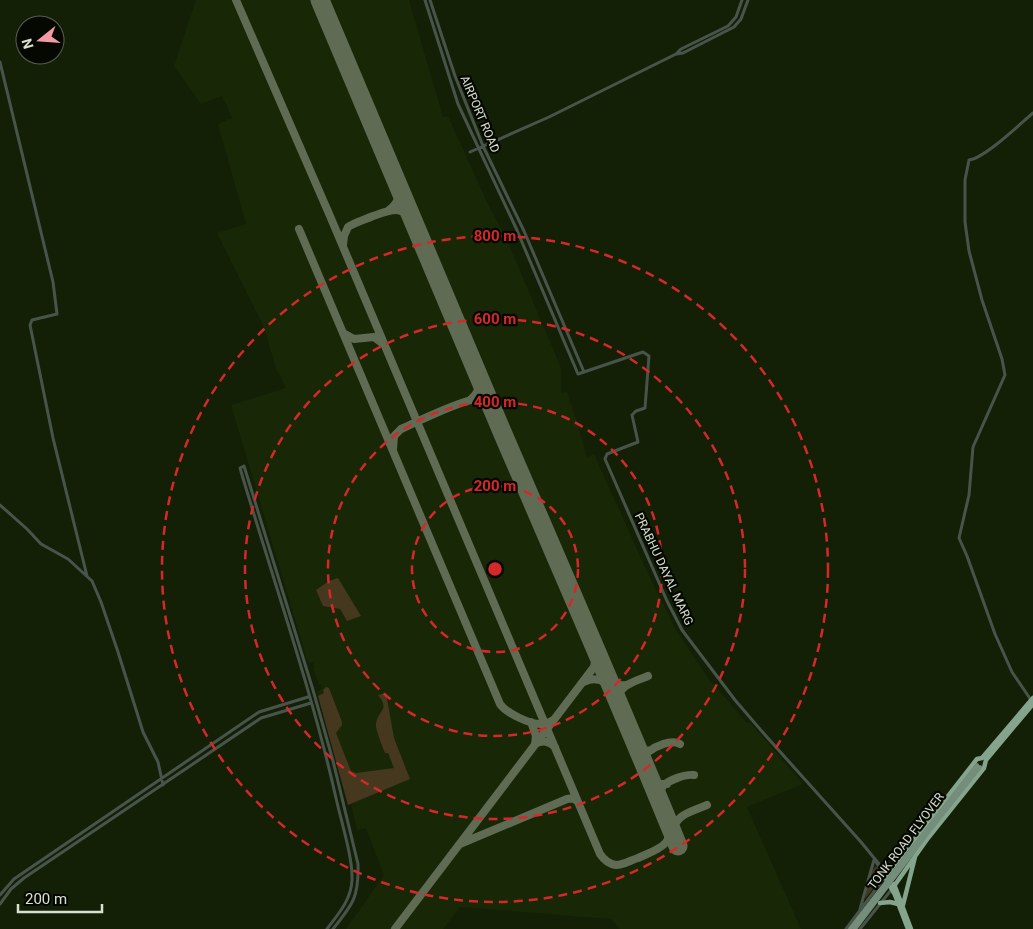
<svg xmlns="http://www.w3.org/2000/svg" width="1033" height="929" viewBox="0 0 1033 929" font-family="Roboto,sans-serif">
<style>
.built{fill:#182706}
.green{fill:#45381e}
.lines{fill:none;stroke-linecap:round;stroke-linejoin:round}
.taxiway{stroke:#606b54;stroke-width:8}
.runway{stroke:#606b54;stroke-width:19}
.minor{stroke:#48544b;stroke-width:3}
.highway{stroke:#85a48e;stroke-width:4.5}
.major-bridge{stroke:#748e7b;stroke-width:4}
.ring{fill:none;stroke:#d62828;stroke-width:2.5;stroke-dasharray:9 6}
.labels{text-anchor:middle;stroke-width:4.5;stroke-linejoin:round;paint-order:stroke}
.street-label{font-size:12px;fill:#d8e0d0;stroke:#040801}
.centre{fill:#d62828;stroke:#040801;stroke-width:2.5}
.ring-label{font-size:15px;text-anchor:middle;font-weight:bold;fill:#d62828;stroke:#040801;stroke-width:4.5;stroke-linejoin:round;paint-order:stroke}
</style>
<rect width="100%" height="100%" fill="#132006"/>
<path class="built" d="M196,0H409L443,117L448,116L487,202L505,236L527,287L561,368V393L567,392L578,425L587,457L594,454L645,567L676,630L708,678L747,723L750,722L803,784L747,807L801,929H620L611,919L460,907L443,929H346L384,875L366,828L357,830L351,804L348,805L317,692L322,688L321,684L319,685L313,668L314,667L313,662L308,663L231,405L286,388L276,368L263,325L217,233L246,224L218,124L232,118L222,96L201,104L174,66Z"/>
<path class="green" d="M338,578L361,616L347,621L340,609L323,606L316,590L329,581Z
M326,687L329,688L342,722V725L336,733L351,771L356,773L394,768L388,753H385C382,746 375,729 376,723C379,709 390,710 378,695L386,693L394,738L410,779L348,805L318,696L324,693L323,690Z
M876,866L883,875L882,877L865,899C867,889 869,873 876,866Z"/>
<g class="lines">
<path class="taxiway" d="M236,0L330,216L600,854C604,860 609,864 616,865C623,865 631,860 638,858C658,849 677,845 667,818
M319,0L322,5
M389,210C403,200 399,189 394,175
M299,229L500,704C506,713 531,725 542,724C546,724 550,722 553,720
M343,245L344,236L348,227C355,222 364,220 373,216C393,209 404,204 416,226
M343,333L354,339L374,337L382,343
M470,400C480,392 481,383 477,372
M393,449L394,436L401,429C414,423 466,398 478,399C485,400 489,405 493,411
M603,668C609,678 613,687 626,685
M584,682C598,675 608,682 615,695
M618,704C616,685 634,682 648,676
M531,722L536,736L535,744C543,740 549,741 555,747
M638,749L649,751
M643,764C644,759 645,755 648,752C656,746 671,739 680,744
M651,781L658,784H667
M659,798C659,794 660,790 663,786C669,780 685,774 694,775
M672,832C676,814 691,812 707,805
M460,844L567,799L573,798L578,802
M395,929L594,667L596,657L592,644"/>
<path class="runway" d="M320,0C382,144 441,290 503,434C562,571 622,708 678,846"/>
<path class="minor" d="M425,0L458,104L516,228L578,374L643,352L649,356L645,408L636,411L632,415L638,442L607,454L605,459L667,601L682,630L735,700L766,736L861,842L888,875
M430,0L455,76L483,146L524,231L584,372
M677,54L683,53L734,27L741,19L748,0
M0,62L53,282L57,314L32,320L30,325L53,438L87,576
M470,152L549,117L676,54L681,49L728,26L736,17L742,0
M244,466L240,468C272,577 311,687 336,798C341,821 353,858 352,880C351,900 339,913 327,929
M244,466L313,690L333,761L358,864C359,897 353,904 333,929
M0,505L27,529L41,544L68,559L92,581L101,602L118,652L143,732L158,762L163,785
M1031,700L1012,672L995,634L967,556L959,538L969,495L973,447L1005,375L1002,359L982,300L969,251L965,222V180L969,160C985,158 1020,124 1033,113
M0,895L14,879L259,712L308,697
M0,904L11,889L24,878L261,718L311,703
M860,909L874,860
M846,929L885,877L875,860
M860,929L892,889"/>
<path class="highway" d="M894,884L911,929
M892,889L928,838L984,768L986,760L1033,704
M880,903L890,902L898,904
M903,905L915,857
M908,929L895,895L885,877L977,759L982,758L1033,698"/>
<path class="major-bridge" d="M850,929L977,765
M855,929L930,830L980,767"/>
</g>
<g class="ring">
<circle cx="495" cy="569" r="83"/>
<circle cx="495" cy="569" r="167"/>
<circle cx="495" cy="569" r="250"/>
<circle cx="495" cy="569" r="333"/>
</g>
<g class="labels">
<g class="street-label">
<text transform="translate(480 114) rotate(67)" y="4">AIRPORT ROAD</text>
<text transform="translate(664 569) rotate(65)" y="4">PRABHU DAYAL MARG</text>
<text transform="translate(906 841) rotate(-53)" y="4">TONK ROAD FLYOVER</text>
</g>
</g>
<circle cx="495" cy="569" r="8" class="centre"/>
<g class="ring-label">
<text x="495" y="241">800 m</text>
<text x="495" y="324">600 m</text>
<text x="495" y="407">400 m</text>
<text x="495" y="491">200 m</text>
</g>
<g transform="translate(40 40) rotate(253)"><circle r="24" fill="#040801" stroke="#595e54"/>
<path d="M0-4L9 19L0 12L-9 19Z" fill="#f49aa4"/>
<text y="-8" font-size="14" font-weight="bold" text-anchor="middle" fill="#d8e0d0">N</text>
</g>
<path d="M18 904v8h84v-8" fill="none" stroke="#d8e0d0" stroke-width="2.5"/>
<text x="25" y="904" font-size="15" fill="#d8e0d0" stroke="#040801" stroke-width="4" paint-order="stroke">200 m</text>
</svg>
